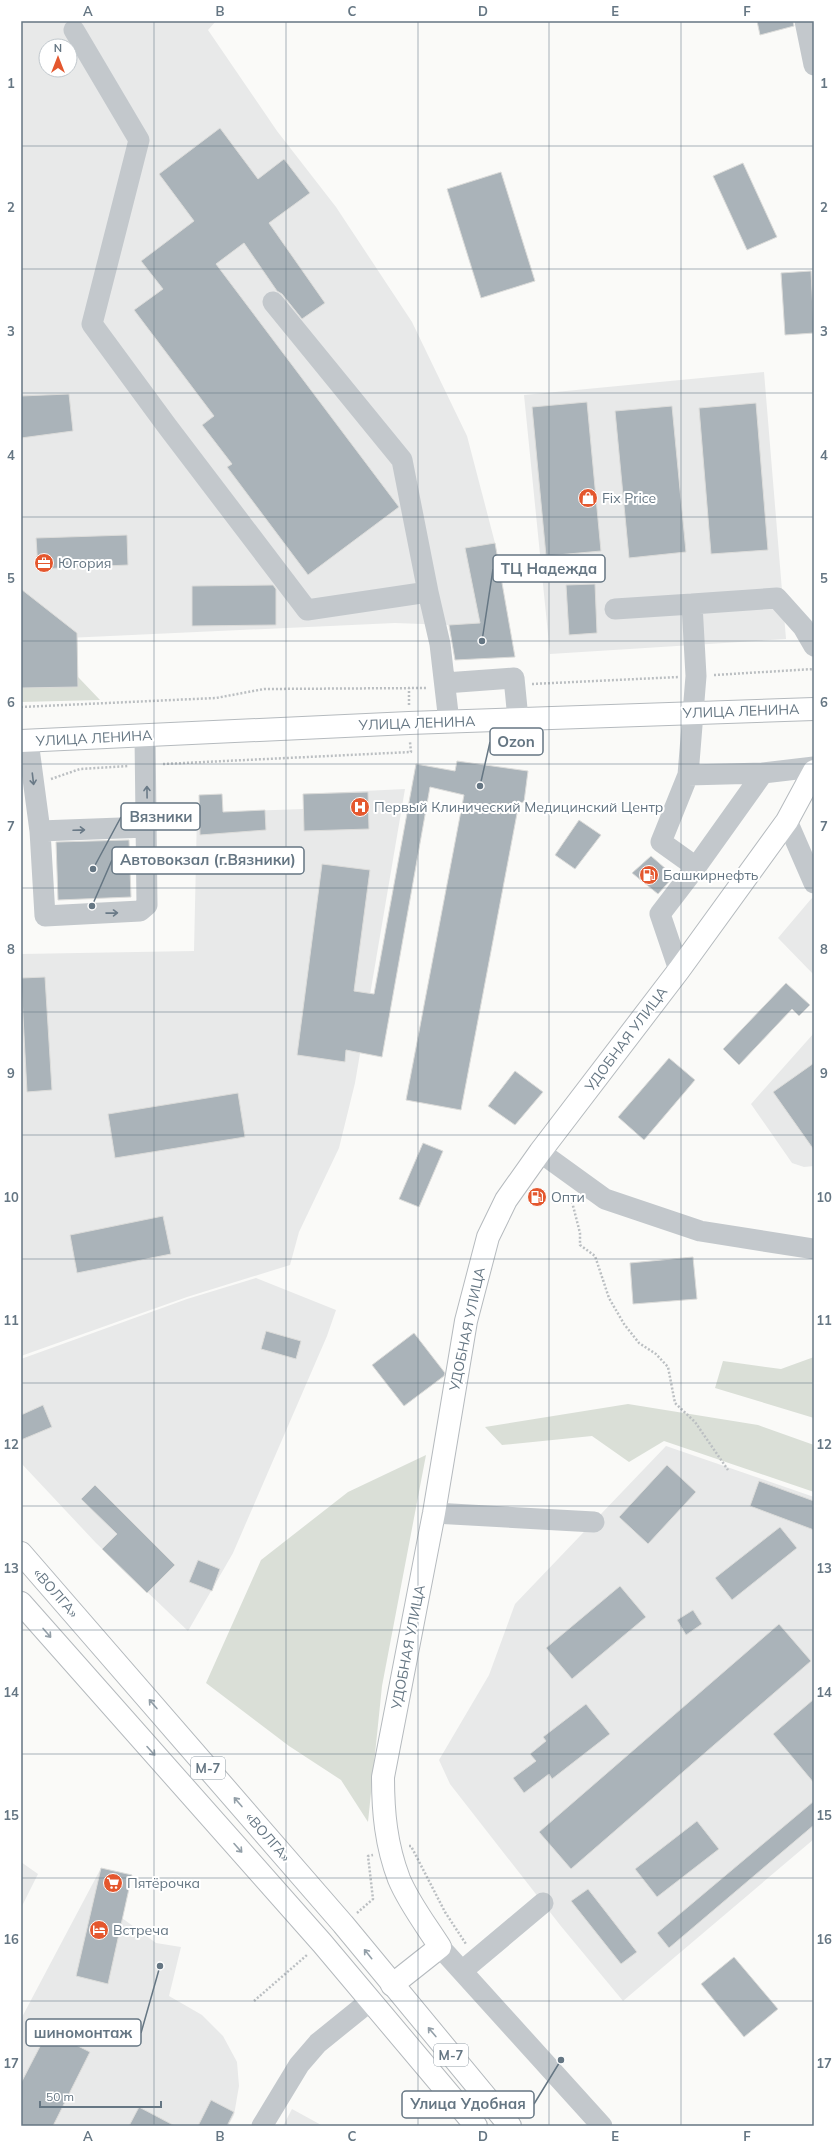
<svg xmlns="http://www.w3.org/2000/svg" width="835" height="2147" viewBox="0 0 835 2147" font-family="Mulish,sans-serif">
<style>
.built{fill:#e8e9e9;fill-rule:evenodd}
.green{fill:#dadfd7}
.building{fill:#aab3b9;stroke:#dcdcda}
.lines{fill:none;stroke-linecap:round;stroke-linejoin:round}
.major-casing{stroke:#b5babe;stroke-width:24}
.highway-casing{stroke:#b4b9bd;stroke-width:24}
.path{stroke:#bbbfc2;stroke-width:2.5;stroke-dasharray:2 2;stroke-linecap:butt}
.minor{stroke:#c3c8cc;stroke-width:21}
.major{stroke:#fff;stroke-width:22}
.highway{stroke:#fff;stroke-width:22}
.oneway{stroke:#6a7a87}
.oneway2{stroke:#939fa8}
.grid{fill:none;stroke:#657683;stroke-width:1;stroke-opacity:0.55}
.labels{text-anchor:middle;stroke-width:4;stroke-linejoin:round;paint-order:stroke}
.shield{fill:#fff;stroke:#939fa8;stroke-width:1}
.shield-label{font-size:13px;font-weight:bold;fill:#657683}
.poi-label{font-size:14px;fill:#657683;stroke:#fff;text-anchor:start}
.street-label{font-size:14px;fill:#657683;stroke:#fff}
.leader{fill:none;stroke:#657683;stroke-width:1.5}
.callout-dot{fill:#657683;stroke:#fff;stroke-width:1.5}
.callout{fill:#fff;stroke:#657683;stroke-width:1.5}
.callout-label{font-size:15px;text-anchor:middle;font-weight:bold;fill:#657683}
.neatline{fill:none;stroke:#657683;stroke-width:1.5}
.grid-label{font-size:13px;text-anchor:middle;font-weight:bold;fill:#657683}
</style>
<rect width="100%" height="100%" fill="#fafaf8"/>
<path class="built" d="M21,21H216L208,30L277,131L336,207L412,322L467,436L495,543L515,657L455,660L449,625L395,623L67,638L21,599ZM46,46H70V70H46Z
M764,372L786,639L550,654L524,395Z
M405,789L355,1083L339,1148L299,1232L290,1265L187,1297L21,1356V954L194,951L197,813L303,809V794Z
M814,897V975L778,938L811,899Z
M814,1033V1166L804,1167L792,1163L751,1104Z
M256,1278L336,1310L327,1336L233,1553L188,1631L96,1543L21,1463V1359L187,1299Z
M666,1446L814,1497V1839L623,2001L560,1925L450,1784L439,1760L489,1675L515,1604Z
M21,1862L38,1874L21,1908Z
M101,1868L132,1875L122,1918L156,1943L181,1947L169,1996L202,2015L223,2036L237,2062L239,2086L234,2115L228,2126H21V2019Z
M292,2109L323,2126H283Z"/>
<path class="green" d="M21,621L38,635L100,700L21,702Z
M814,1357V1418L715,1388L723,1361L781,1369Z
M628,1404L758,1425L814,1445V1492L664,1441L629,1462L592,1436L502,1445L485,1427Z
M426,1455L382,1686L368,1822L341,1780L289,1746L206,1683L261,1560L348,1492Z"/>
<path class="building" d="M757,21H793L794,26L760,35Z
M220,128L258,179L284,159L310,193L269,223L325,303L302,319L282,294L277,291L244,243L216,264L399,507L308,575L227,467L232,464L202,425L214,416L134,310L163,289L141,261L194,221L159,174Z
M743,163L777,237L747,250L713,176Z
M501,172L535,281L481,298L447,189Z
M811,271L814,333L785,335L781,273Z
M69,394L73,431L21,438V396Z
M587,402L601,551L546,556L532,407Z
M756,403L768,550L711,554L699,408Z
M672,406L686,552L629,558L615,411Z
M127,535L128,565L38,569L36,538Z
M495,543L515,657L455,660L449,625L480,623L465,548Z
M595,584L597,633L569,635L566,585Z
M273,585L276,589V625L192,626V586Z
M21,589L77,633L78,687L21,688Z
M457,761L528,771L524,802L519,803L461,1110L406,1100L464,795L430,787L382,1057L346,1050L345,1062L297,1055L322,864L370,870L354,991L374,994L416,764L455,771Z
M368,792L369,829L304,831L303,794Z
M222,794L223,812L265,810L266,830L200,835L199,795Z
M579,820L601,835L575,869L555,855Z
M129,840L131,897L58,900L56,842Z
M651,856L674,876L658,894L632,873Z
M45,977L52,1090L27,1092L21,978Z
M786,983L810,1005L799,1016L792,1009L739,1065L723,1049Z
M669,1058L695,1080L644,1140L618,1117Z
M814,1063V1150L773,1092Z
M515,1071L543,1092L515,1125L488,1106Z
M238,1093L245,1137L115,1158L108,1114Z
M423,1143L443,1151L419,1207L399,1199Z
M163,1216L171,1254L77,1273L70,1235Z
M693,1257L697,1299L633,1304L630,1263Z
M266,1331L301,1341L296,1359L261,1349Z
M414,1333L445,1373L444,1376L404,1406L372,1365Z
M43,1405L52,1427L21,1440V1415Z
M667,1465L696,1492L648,1544L619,1517Z
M759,1481L814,1501V1530L750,1506Z
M95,1485L175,1565L147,1593L102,1549L117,1534L81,1499Z
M780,1527L797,1548L732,1600L715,1578Z
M198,1560L220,1569L212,1591L189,1582Z
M620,1586L646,1617L572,1679L546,1648Z
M693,1610L702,1624L686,1635L677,1620Z
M779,1624L811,1661L571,1869L539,1832Z
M814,1699V1783L773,1734Z
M586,1704L610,1734L552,1779L549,1774L524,1793L513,1778L536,1761L530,1754L546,1741L543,1737Z
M814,1801V1825L669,1948L657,1933Z
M697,1821L719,1849L657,1897L635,1869Z
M101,1868L132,1875L108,1984L76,1976Z
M588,1889L637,1952L621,1964L571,1901Z
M734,1957L778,2009L744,2037L701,1984Z
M48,2031L90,2052L53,2126H21V2083Z
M211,2100L234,2112L227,2126H198Z
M139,2107L175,2126H129Z"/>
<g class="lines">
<defs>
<path id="major" d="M21,741L409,723L814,709
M392,1985L440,1947C426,1925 409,1903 399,1879C386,1845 383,1812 383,1777L434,1513L466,1321L488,1237L506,1200L540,1152L679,970L787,821L814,771"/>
<path id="highway" d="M21,1553L343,1924L510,2126
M21,1603L322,1943L476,2126"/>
</defs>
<use href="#major" class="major-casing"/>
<use href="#highway" class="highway-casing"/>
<path class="path" d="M714,675L814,669
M532,684L679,677
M409,705V688
M21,707L216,698L264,689L427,688
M163,764L411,752L410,742
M51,779L80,769L128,766
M571,1198L580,1233V1245L595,1256L609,1298L624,1324L639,1343L656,1354L668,1367L675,1403L695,1422L728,1470
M409,1846H411L445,1912L466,1944
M357,1913L373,1899L368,1856L373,1855
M254,2001L307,1955"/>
<path class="minor" d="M805,21L814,65
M74,30L139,140L92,324L167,426L307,610L428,592L440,644L449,722
M273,302L402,460L428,592
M615,609L692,604
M445,683L514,678L518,719
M28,741L40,831L45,916L140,911L147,905L145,735
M688,775L763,773
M787,821L814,883
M40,831L147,827
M696,867L763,773L814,767
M679,970L660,914L696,867L661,842L688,775L696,676L692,604L777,598L803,627L814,646
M540,1152L605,1199L700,1231L814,1249
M434,1513L594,1522
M440,1947L602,2126
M462,1971L543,1903
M262,2126L299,2065L318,2043L370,2001"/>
<use href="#major" class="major"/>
<use href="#highway" class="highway"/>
</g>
<defs><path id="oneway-shaft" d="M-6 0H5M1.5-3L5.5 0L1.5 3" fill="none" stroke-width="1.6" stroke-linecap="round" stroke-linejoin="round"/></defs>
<g class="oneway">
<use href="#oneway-shaft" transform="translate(33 779) rotate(83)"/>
<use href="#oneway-shaft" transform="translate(147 792) rotate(-91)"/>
<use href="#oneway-shaft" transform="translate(79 830) rotate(-2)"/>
<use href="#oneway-shaft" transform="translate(112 913) rotate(-1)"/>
</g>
<g class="oneway2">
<use href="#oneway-shaft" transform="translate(47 1633) rotate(49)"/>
<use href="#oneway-shaft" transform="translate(153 1704) rotate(-131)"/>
<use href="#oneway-shaft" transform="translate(151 1751) rotate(48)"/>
<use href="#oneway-shaft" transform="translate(238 1802) rotate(-131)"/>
<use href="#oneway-shaft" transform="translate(238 1848) rotate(48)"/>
<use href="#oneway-shaft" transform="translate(368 1954) rotate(-129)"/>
<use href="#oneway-shaft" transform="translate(432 2032) rotate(-130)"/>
</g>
<path class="grid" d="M154,21V2126M286,21V2126M418,21V2126M549,21V2126M681,21V2126M21,146H814M21,269H814M21,393H814M21,517H814M21,641H814M21,764H814M21,888H814M21,1012H814M21,1135H814M21,1259H814M21,1383H814M21,1506H814M21,1630H814M21,1754H814M21,1878H814M21,2001H814"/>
<defs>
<symbol id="shop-disc" viewBox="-11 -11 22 22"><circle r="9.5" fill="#e4572e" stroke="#fff"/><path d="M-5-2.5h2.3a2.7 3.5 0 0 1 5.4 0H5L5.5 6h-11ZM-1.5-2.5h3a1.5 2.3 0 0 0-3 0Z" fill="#fff"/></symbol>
<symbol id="office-disc" viewBox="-11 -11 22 22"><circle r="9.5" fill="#e4572e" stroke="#fff"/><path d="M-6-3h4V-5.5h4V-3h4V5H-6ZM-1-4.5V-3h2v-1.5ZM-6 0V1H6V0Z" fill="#fff"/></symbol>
<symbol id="hospital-disc" viewBox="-11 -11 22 22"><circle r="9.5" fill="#e4572e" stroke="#fff"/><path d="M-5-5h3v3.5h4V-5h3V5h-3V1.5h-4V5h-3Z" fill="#fff"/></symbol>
<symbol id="fuel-disc" viewBox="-11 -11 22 22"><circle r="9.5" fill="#e4572e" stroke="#fff"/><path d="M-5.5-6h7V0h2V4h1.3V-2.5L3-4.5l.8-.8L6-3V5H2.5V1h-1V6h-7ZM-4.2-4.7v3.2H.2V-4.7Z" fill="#fff"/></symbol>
<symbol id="supermarket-disc" viewBox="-11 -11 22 22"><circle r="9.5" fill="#e4572e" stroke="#fff"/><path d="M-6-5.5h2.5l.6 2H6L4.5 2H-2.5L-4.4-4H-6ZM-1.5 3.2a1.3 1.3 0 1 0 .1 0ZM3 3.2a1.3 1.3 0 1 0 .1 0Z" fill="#fff"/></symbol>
<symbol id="hotel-disc" viewBox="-11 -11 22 22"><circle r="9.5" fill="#e4572e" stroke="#fff"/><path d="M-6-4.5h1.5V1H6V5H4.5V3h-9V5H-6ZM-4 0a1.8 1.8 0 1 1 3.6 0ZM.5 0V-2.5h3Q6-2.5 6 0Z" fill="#fff"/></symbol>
</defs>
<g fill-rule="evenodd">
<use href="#shop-disc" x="577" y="487" width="22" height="22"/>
<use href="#office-disc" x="33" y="552" width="22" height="22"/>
<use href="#hospital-disc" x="349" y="796" width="22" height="22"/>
<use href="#fuel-disc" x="638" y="864" width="22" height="22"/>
<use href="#fuel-disc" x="526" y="1186" width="22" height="22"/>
<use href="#supermarket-disc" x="102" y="1872" width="22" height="22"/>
<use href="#hotel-disc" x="88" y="1919" width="22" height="22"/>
</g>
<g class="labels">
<g class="shield">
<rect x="191" y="1757" width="34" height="22" rx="3"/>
<rect x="434" y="2044" width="34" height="22" rx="3"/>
</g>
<g class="shield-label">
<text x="208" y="1773">М-7</text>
<text x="451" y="2060">М-7</text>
</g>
<g class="poi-label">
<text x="602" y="503">Fix Price</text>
<text x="58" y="568">Югория</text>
<text x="374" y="812">Первый Клинический Медицинский Центр</text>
<text x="663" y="880">Башкирнефть</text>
<text x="551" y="1202">Опти</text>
<text x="127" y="1888">Пятёрочка</text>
<text x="113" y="1935">Встреча</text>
</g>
<g class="street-label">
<text transform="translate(741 711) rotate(-2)" y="5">УЛИЦА ЛЕНИНА</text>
<text transform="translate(417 723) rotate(-2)" y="5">УЛИЦА ЛЕНИНА</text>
<text transform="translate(94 738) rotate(-3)" y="5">УЛИЦА ЛЕНИНА</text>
<text transform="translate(626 1039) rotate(-53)" y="5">УДОБНАЯ УЛИЦА</text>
<text transform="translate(467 1329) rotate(-78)" y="5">УДОБНАЯ УЛИЦА</text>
<text transform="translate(56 1593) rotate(49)" y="5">«ВОЛГА»</text>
<text transform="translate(408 1647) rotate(-79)" y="5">УДОБНАЯ УЛИЦА</text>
<text transform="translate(268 1837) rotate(49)" y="5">«ВОЛГА»</text>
</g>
</g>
<path class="leader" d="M482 641L493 569M480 786L490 742M93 869L121 817M92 906L112 860M160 1966L141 2033M561 2060L534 2104"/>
<g class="callout-dot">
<circle cx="482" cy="641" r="4"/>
<circle cx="480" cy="786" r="4"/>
<circle cx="93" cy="869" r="4"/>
<circle cx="92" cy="906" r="4"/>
<circle cx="160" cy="1966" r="4"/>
<circle cx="561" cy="2060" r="4"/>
</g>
<g class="callout">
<rect x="493" y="555" width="112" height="27" rx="4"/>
<rect x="490" y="728" width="53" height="27" rx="4"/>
<rect x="121" y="803" width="79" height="27" rx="4"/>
<rect x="112" y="847" width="192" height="27" rx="4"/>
<rect x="26" y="2019" width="115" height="27" rx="4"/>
<rect x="402" y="2091" width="132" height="27" rx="4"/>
</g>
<g class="callout-label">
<text x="549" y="574">ТЦ Надежда</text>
<text x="516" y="747">Ozon</text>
<text x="161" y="822">Вязники</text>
<text x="208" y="865">Автовокзал (г.Вязники)</text>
<text x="83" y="2038">шиномонтаж</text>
<text x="468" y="2109">Улица Удобная</text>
</g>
<rect width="835" height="2147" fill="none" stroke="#ffffff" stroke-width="44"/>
<g transform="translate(58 58)"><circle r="19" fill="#ffffff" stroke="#c1c8cd"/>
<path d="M0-3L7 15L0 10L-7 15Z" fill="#e4572e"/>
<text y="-6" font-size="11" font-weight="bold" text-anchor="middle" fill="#657683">N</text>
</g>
<path d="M40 2101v6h121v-6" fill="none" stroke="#657683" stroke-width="2"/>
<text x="46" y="2101" font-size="12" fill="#657683" stroke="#ffffff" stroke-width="3" paint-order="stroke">50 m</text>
<rect x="22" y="22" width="791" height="2103" class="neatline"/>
<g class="grid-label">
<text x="88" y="16">A</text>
<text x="220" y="16">B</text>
<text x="352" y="16">C</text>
<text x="483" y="16">D</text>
<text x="615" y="16">E</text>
<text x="747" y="16">F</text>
<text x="11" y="88">1</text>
<text x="824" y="88">1</text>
<text x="11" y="212">2</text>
<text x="824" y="212">2</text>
<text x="11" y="336">3</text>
<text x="824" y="336">3</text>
<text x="11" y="460">4</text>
<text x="824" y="460">4</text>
<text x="11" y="583">5</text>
<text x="824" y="583">5</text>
<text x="11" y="707">6</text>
<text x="824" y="707">6</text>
<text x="11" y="831">7</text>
<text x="824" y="831">7</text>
<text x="11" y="954">8</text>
<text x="824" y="954">8</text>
<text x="11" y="1078">9</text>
<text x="824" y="1078">9</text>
<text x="11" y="1202">10</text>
<text x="824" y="1202">10</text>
<text x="11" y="1325">11</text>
<text x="824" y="1325">11</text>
<text x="11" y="1449">12</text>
<text x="824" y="1449">12</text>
<text x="11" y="1573">13</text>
<text x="824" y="1573">13</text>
<text x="11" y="1697">14</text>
<text x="824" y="1697">14</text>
<text x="11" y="1820">15</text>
<text x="824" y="1820">15</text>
<text x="11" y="1944">16</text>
<text x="824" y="1944">16</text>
<text x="11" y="2068">17</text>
<text x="824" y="2068">17</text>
<text x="88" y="2141">A</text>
<text x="220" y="2141">B</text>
<text x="352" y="2141">C</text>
<text x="483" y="2141">D</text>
<text x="615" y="2141">E</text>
<text x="747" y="2141">F</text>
</g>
</svg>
